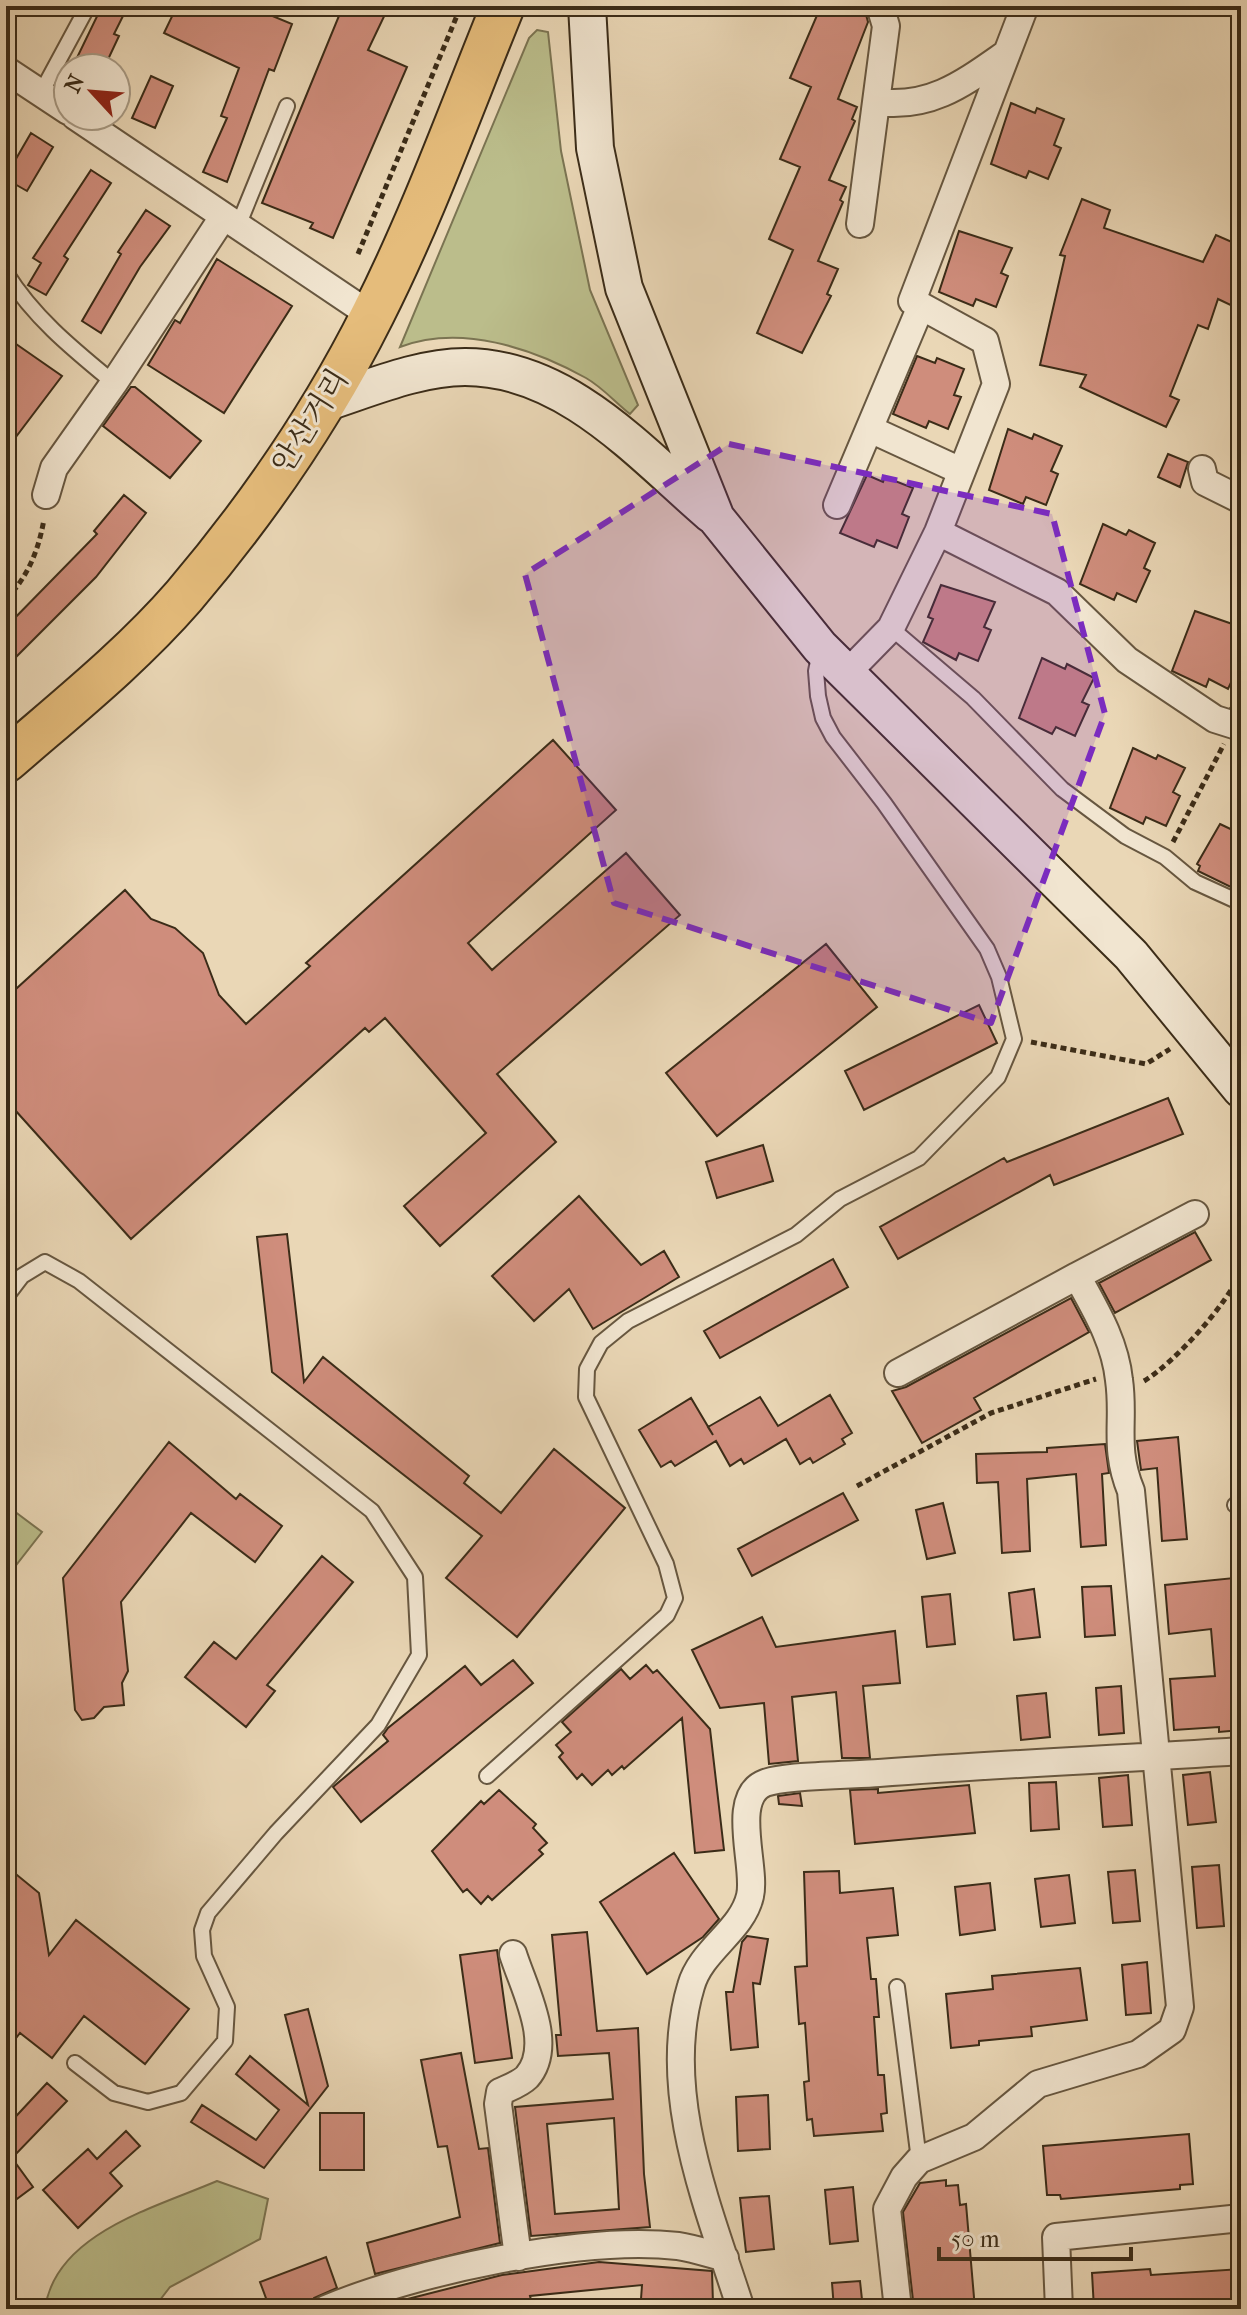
<svg xmlns="http://www.w3.org/2000/svg" width="1247" height="2315" viewBox="0 0 1247 2315" font-family="'IM FELL French Canon','Noto Serif KR',serif">
<style>
.green{fill:#bbbd8b;stroke:#7b7452;stroke-width:2}
.building{fill:#cf8d7c;stroke:#3b2c18;stroke-width:2;fill-rule:evenodd}
.lines{fill:none;stroke-linecap:round;stroke-linejoin:round}
.service-casing{stroke:#675740;stroke-width:18}
.minor-casing{stroke:#675740;stroke-width:30}
.secondary-casing{stroke:#3b2c18;stroke-width:40}
.primary-casing{stroke:#3b2c18;stroke-width:46}
.path{stroke:#3b2c18;stroke-width:5;stroke-dasharray:6 4;stroke-linecap:butt}
.service{stroke:#f1e5d0;stroke-width:14}
.minor{stroke:#f1e5d0;stroke-width:26}
.secondary{stroke:#f1e5d0;stroke-width:36}
.primary{stroke:#e5bc7b;stroke-width:42}
.marked{fill:#7b2cbf;fill-opacity:0.2;stroke:#7b2cbf;stroke-width:6;stroke-dasharray:16 10;stroke-linejoin:round}
.labels{text-anchor:middle;stroke-width:6;stroke-linejoin:round;paint-order:stroke}
.street-label{font-size:30px;fill:#3b2c18;stroke:#f1e5d0}
</style>
<rect width="100%" height="100%" fill="#ead7b6"/>
<filter id="stains"><feTurbulence type="fractalNoise" baseFrequency=".0025" numOctaves="4"/><feColorMatrix values="0 0 0 0 .2 0 0 0 0 .09 0 0 0 0 .02 0 0 0 .5 -.17"/></filter>
<radialGradient id="worn" r=".72"><stop offset=".6" stop-color="#630" stop-opacity="0"/><stop offset="1" stop-color="#630" stop-opacity=".3"/></radialGradient>
<path class="green" d="M537,30L548,32L561,151L590,290L638,405L630,414C616,403 602,387 586,378C532,348 461,324 400,347L529,38Z
M6,1505L42,1532L6,1578Z
M217,2181L268,2199L260,2239L170,2287L153,2309H45C55,2233 157,2207 217,2181Z"/>
<path class="building" d="M102,6H128L114,34L119,36L104,68H72Z
M177,6H248L292,24L274,71L269,69L227,182L203,172L227,118L221,116L239,68L164,33Z
M343,6H389L368,50L407,67L333,238L310,228L313,223L262,203Z
M821,6H854L865,11L868,22L838,99L857,107L852,119L855,121L829,180L846,187L840,200L843,202L818,261L838,269L827,294L831,296L802,353L757,333L793,250L769,239L800,167L780,159L811,87L790,78Z
M151,76L173,86L155,128L132,118Z
M1011,103L1035,113L1037,108L1064,119L1054,145L1061,148L1048,179L1029,171L1026,178L991,164Z
M31,133L53,147L27,191L6,179V176Z
M91,170L111,183L64,256L68,259L46,295L28,285L41,263L33,258Z
M1082,199L1110,210L1104,228L1203,262L1216,235L1241,246V310L1218,299L1208,329L1198,325L1170,396L1179,400L1166,427L1080,387L1086,375L1040,365L1065,256L1060,255Z
M146,210L170,226L140,267L101,333L82,321L121,254L118,252Z
M959,231L1012,248L1001,273L1008,276L996,307L976,299L973,306L939,292Z
M217,259L292,306L224,413L148,365L175,320L180,323Z
M6,337L62,376L6,450Z
M917,356L935,363L937,358L964,369L954,395L961,397L948,429L929,421L926,428L893,414Z
M131,387H135L201,441L170,478L103,426Z
M1008,429L1032,439L1034,434L1062,446L1051,471L1058,474L1046,505L1026,497L1023,504L989,490Z
M1168,454L1188,462L1180,487L1158,477Z
M867,475L883,482L885,477L913,488L902,514L909,517L897,548L877,540L874,547L840,533Z
M124,495L146,513L96,577L6,667V627L97,534L94,531Z
M1103,524L1126,535L1129,530L1155,543L1144,568L1150,571L1136,602L1117,593L1114,600L1080,584Z
M941,585L995,602L984,627L991,630L978,661L959,653L956,660L923,642L933,619L928,617Z
M1195,611L1241,627V661L1228,689L1209,679L1206,687L1172,671Z
M1042,658L1065,669L1067,664L1094,678L1082,702L1089,705L1075,736L1056,727L1052,734L1019,718Z
M553,740L616,810L468,943L492,970L626,853L680,915L497,1074L556,1142L440,1246L404,1206L486,1133L385,1018L369,1032L365,1028L131,1239L6,1100V998L125,890L151,919L175,928L203,953L219,995L246,1024L310,966L306,963Z
M1133,748L1156,759L1158,755L1185,768L1173,792L1180,796L1166,826L1146,817L1143,824L1110,808Z
M1220,824L1241,834V892L1198,871L1200,866L1197,864Z
M826,944L877,1007L717,1136L666,1073Z
M979,1005L997,1043L864,1110L845,1071Z
M1168,1098L1183,1134L1054,1185L1050,1175L898,1259L880,1227L1004,1158L1007,1162Z
M763,1145L773,1181L717,1198L706,1162Z
M579,1196L641,1265L664,1251L679,1277L593,1329L569,1289L534,1321L492,1276Z
M1195,1232L1211,1260L1115,1313L1099,1283Z
M287,1234L304,1382L323,1357L469,1476L464,1483L501,1513L554,1449L625,1508L517,1637L446,1578L482,1536L272,1372L257,1237Z
M833,1259L848,1287L720,1358L704,1331Z
M1071,1298L1089,1332L974,1398L981,1410L922,1443L892,1391L906,1387Z
M830,1395L852,1433L842,1439L845,1444L813,1463L810,1458L800,1464L786,1439L744,1464L741,1459L730,1466L716,1441L675,1466L671,1461L661,1467L639,1430L691,1398L713,1435L708,1427L760,1397L778,1426Z
M1178,1437L1187,1539L1162,1541L1157,1468L1141,1470L1137,1441Z
M169,1442L236,1499L240,1494L282,1526L255,1562L191,1513L121,1602L128,1671L122,1683L124,1705L104,1707L94,1718L82,1720L75,1710L63,1578Z
M1105,1444L1109,1473L1102,1474L1106,1545L1081,1547L1076,1474L1027,1479L1030,1551L1002,1553L998,1482L977,1483L976,1454L1047,1452V1448Z
M843,1493L858,1520L752,1576L738,1549Z
M943,1503L955,1553L927,1559L916,1510Z
M322,1556L353,1582L267,1685L275,1691L246,1727L185,1677L214,1642L236,1659Z
M1234,1578L1241,1669V1730L1219,1732V1727L1174,1730L1170,1679L1215,1676L1211,1629L1169,1634L1165,1585Z
M1111,1586L1115,1635L1085,1637L1082,1587Z
M1034,1589L1040,1637L1014,1640L1009,1593Z
M950,1594L955,1644L927,1647L922,1597Z
M762,1617L776,1647L895,1631L900,1683L863,1686L870,1758H842L836,1692L792,1697L798,1761L769,1764L764,1703L720,1708L692,1650Z
M513,1660L533,1683L361,1822L333,1787L388,1741L383,1735L388,1728L465,1666L481,1685Z
M646,1665L653,1673L657,1670L710,1729L724,1850L695,1853L682,1718L624,1769L622,1766L612,1775L608,1770L592,1785L582,1774L577,1779L559,1757L563,1753L556,1745L571,1732L562,1722L621,1669L630,1679Z
M1121,1686L1124,1733L1099,1735L1096,1688Z
M1046,1693L1050,1737L1021,1740L1017,1696Z
M1210,1772L1216,1822L1188,1825L1183,1775Z
M1128,1775L1132,1825L1103,1827L1099,1778Z
M1056,1782L1059,1829L1031,1831L1029,1783Z
M969,1785L975,1833L855,1844L850,1790L878,1789V1793Z
M499,1790L536,1824L533,1828L547,1843L539,1850L543,1854L492,1900L488,1896L481,1904L467,1889L463,1892L432,1851L481,1801L484,1804Z
M800,1793L802,1806L779,1804L778,1796Z
M674,1853L719,1919L703,1937L647,1974L600,1902Z
M1219,1865L1224,1926L1197,1928L1192,1867Z
M6,1866L39,1893L49,1955L76,1920L189,2009L145,2064L84,2016L52,2058L20,2033L6,2051Z
M1135,1870L1140,1921L1113,1923L1108,1872Z
M839,1871L840,1893L893,1888L898,1935L867,1938L871,1979H876L879,2017H874L878,2075H884L887,2113L881,2114L883,2131L814,2136L812,2119L807,2120L804,2082L809,2081L805,2023L799,2024L795,1967L807,1966L804,1872Z
M1069,1875L1075,1923L1041,1927L1035,1879Z
M990,1883L995,1930L960,1935L955,1887Z
M587,1932L597,2031L638,2028L644,2174L650,2227L531,2236L515,2107L613,2099L609,2053L558,2056L556,2035H561L552,1935ZM614,2118L619,2209L555,2214L547,2124Z
M747,1936L768,1939L760,1984L753,1983L758,2047L731,2050L726,1992H733L742,1942Z
M497,1950L512,2058L475,2063L460,1955Z
M1147,1962L1151,2013L1126,2015L1122,1965Z
M1080,1968L1087,2020L1031,2027L1032,2036L979,2041V2045L951,2048L946,1994L993,1989L992,1976Z
M308,2009L328,2086L264,2168L191,2122L202,2105L256,2140L279,2110L236,2074L250,2056L308,2105L285,2015Z
M461,2053L479,2149L488,2148L500,2243L375,2274L367,2243L460,2217L447,2146L438,2147L421,2060Z
M47,2083L67,2101L12,2158L33,2187L6,2207V2127Z
M768,2095L770,2149L738,2151L736,2097Z
M320,2113H364V2170H320Z
M126,2131L140,2146L110,2173L122,2186L78,2228L43,2190L88,2149L97,2159Z
M1189,2134L1193,2184L1180,2185V2189L1061,2199L1060,2195H1047L1043,2146Z
M946,2180V2186L958,2185L960,2205L966,2204L975,2309H914L903,2212L920,2183Z
M853,2187L858,2241L830,2244L825,2190Z
M769,2196L774,2249L746,2252L740,2198Z
M326,2257L337,2288L314,2298L310,2309H270L260,2282Z
M599,2262L712,2271L713,2304L641,2299L642,2285L530,2296L531,2300L488,2309H385L384,2305L502,2275Z
M1150,2269L1151,2275L1241,2269V2309H1094L1092,2273Z
M860,2281L863,2309H834L832,2283Z"/>
<g class="lines">
<defs>
<path id="service" d="M41,93L88,6
M238,226L287,106
M6,273C34,318 74,350 114,383
M891,628L973,698L1062,789L1125,836L1165,857L1195,882L1241,903
M6,1297L22,1276L45,1262L79,1281L372,1511L415,1577L419,1655L378,1725L276,1833L208,1913L202,1930L204,1956L227,2007L225,2041L181,2093L148,2102L114,2093L75,2063
M1235,1505L1241,1504
M487,1776L667,1615L675,1598L666,1564L586,1397L587,1369L601,1343L628,1321L796,1235L840,1199L919,1158L998,1077L1014,1039L999,977L987,949L884,803L833,737L823,718L818,696L816,671L820,651
M897,1987L919,2160"/>
<path id="minor" d="M6,70L68,111
M877,102C931,109 964,83 1007,53
M75,116L372,316
M860,224L886,26L880,6
M872,430L961,471
M1202,469L1205,482L1241,500
M46,495L54,468L114,383L223,217
M837,505L921,306
M938,532L1057,592L1127,660L1215,719L1234,725L1241,717
M848,672L891,628L938,532L996,384L985,341L912,301L1025,6
M898,1373L1077,1276
M513,1954C524,1989 555,2045 527,2077C520,2084 508,2088 500,2092L498,2104L518,2257
M326,2309C413,2272 584,2235 678,2246C693,2248 710,2254 725,2258
M741,2309C709,2209 659,2092 691,1986C701,1950 742,1931 750,1896C757,1867 729,1797 765,1783C785,1775 854,1775 879,1773C1000,1764 1120,1759 1241,1751
M898,2309L887,2209L904,2177L919,2160L974,2137L1038,2084L1138,2054L1172,2030L1180,2007L1131,1491C1113,1447 1125,1421 1119,1380C1115,1341 1095,1309 1077,1276L1195,1214
M1059,2309L1056,2237L1241,2218"/>
<path id="secondary" d="M587,6L595,148L624,288L716,518L820,647L1131,955L1241,1089
M324,403C368,389 418,367 465,367C566,367 640,453 711,514"/>
<path id="primary" d="M6,761C67,708 131,657 184,596C258,509 322,416 373,314C423,215 461,109 503,6"/>
</defs>
<use href="#service" class="service-casing"/>
<use href="#minor" class="minor-casing"/>
<use href="#secondary" class="secondary-casing"/>
<use href="#primary" class="primary-casing"/>
<path class="path" d="M358,254L461,6
M6,599C28,577 39,549 44,519
M1173,842L1224,744
M1031,1042L1146,1064L1170,1049
M1144,1381C1174,1363 1228,1304 1241,1271
M857,1486L991,1413L1096,1379"/>
<use href="#service" class="service"/>
<use href="#minor" class="minor"/>
<use href="#secondary" class="secondary"/>
<use href="#primary" class="primary"/>
</g>
<path class="marked" d="M729,444L1052,514L1105,714L991,1023L614,903L525,574Z"/>
<g class="labels">
<g class="street-label">
<text transform="translate(310 421) rotate(-58)" y="10">안산거리</text>
</g>
</g>
<rect width="1247" height="2315" fill="none" stroke="#ead7b6" stroke-width="32"/>
<rect x="8" y="8" width="1231" height="2299" fill="none" stroke="#3b2c18" stroke-width="4"/>
<rect x="16" y="16" width="1215" height="2283" fill="none" stroke="#3b2c18" stroke-width="2"/>
<g transform="translate(92 92) rotate(296)"><circle r="38" fill="#f1e5d0" stroke="#a89b86" stroke-width="2"/>
<path d="M0-6L14 30L0 20L-14 30Z" fill="#8f2418"/>
<text y="-12" font-size="22" font-weight="bold" text-anchor="middle" fill="#3b2c18">N</text>
</g>
<path d="M939 2247v12h192v-12" fill="none" stroke="#3b2c18" stroke-width="4"/>
<text x="951" y="2247" font-size="24" fill="#3b2c18" stroke="#f1e5d0" stroke-width="6" paint-order="stroke">50 m</text>
<rect width="100%" height="100%" filter="url(#stains)"/>
<rect width="100%" height="100%" fill="url(#worn)"/>
</svg>
